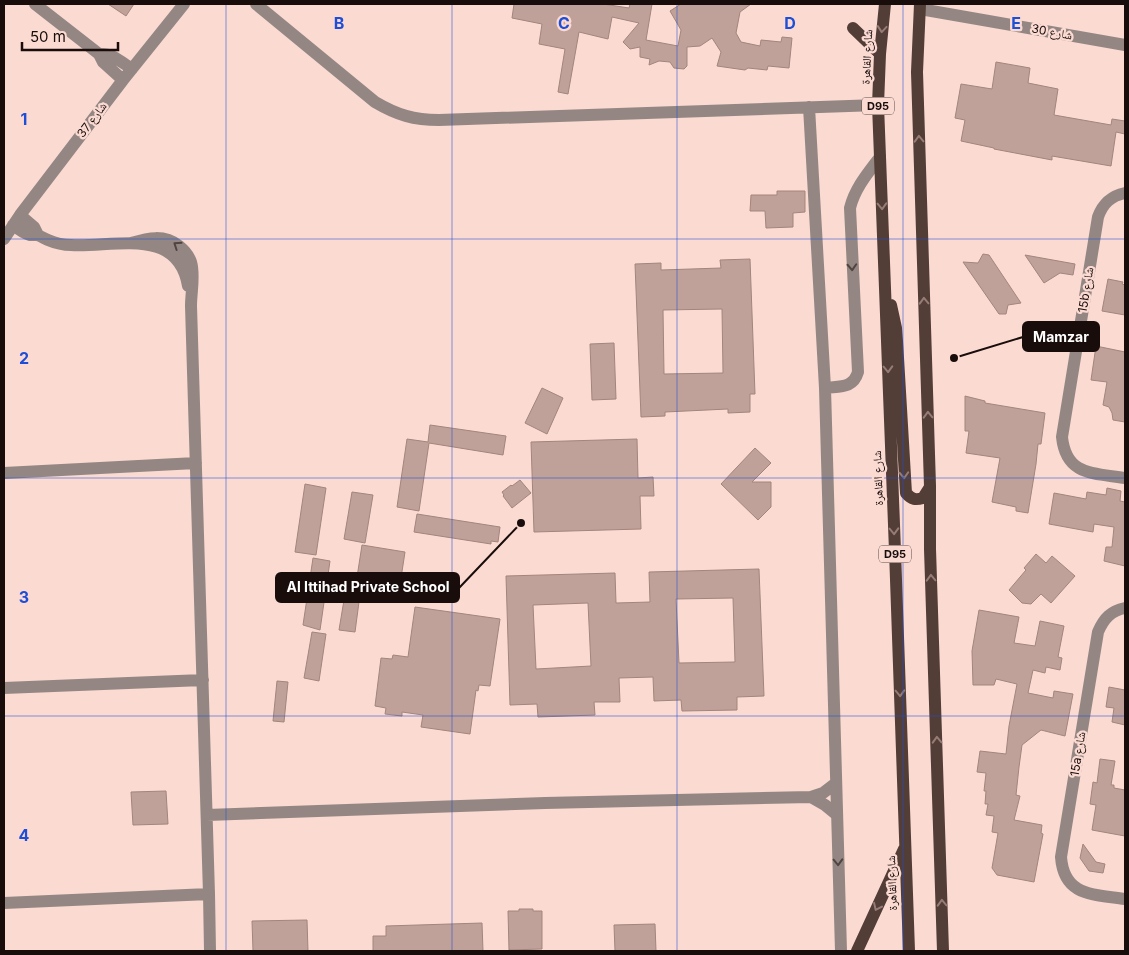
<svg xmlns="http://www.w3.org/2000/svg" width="1129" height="955" viewBox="0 0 1129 955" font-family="Inter,'Noto Naskh Arabic',sans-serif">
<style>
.building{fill:#c0a199;stroke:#a2857d;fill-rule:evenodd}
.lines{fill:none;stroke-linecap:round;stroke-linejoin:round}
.minor{stroke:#948783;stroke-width:12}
.primary{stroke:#533d37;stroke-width:12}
.oneway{stroke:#967c75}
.oneway2{stroke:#504441}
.grid{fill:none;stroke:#1d4ed8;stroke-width:1;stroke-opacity:0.55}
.labels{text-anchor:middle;stroke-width:4.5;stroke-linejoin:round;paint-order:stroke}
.shield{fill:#fbdad2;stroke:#5c4a47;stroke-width:1}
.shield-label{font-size:11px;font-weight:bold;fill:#180d0b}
.street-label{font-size:12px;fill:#180d0b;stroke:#fbdad2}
.grid-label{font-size:16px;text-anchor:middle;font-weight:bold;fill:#1d4ed8;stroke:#fbdad2;stroke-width:4.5;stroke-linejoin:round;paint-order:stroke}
.leader{fill:none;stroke:#180d0b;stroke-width:2}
.callout-dot{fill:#180d0b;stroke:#fbdad2;stroke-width:2}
.callout{fill:#180d0b;stroke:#180d0b;stroke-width:2}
.callout-label{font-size:14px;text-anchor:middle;font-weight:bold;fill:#fff}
</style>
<rect width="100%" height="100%" fill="#fbdad2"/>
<path class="building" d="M108,4H134L126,16Z
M514,4H603L629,8L630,4H652L646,40L678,46L681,30L670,11L681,4H751L740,12L736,33L741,42L760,46L761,40L781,42L782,37L792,38L789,68L768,66L767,70L748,68L745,70L717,66L721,52L712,38L700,46L687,47V66L684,69L674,68L670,62L659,61L649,65L650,59L640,57V47L630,49L623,42L639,23L612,17L608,39L579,32L568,94L558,92L565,49L539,44L542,24L512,18Z
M996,62L1030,68L1028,83L1058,89L1054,115L1111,125L1112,119L1125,121V134L1116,132L1111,166L1052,156V160L994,149V148L961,141L965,120L955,118L961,84L992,89Z
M777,191H805V212L793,213V227L766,228L765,211H750L751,195H777Z
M983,254L989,255L1021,303L1008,305L1006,314H999L963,262L978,263Z
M1025,255L1075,264L1073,275L1060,273L1044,283Z
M750,259L755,394H750V412L728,413V409L665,412V416L641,417L635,264L661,263V270L721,268L720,260ZM722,309L723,373L664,374L663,310Z
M1108,279L1123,282L1122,284L1125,285V315L1102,311Z
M614,343L616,399L592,400L590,344Z
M1096,346L1125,352V422L1113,420L1112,413L1109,407L1103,405L1107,382L1091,380Z
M542,388L563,398L547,434L525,423Z
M965,396L985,401V403L1045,413L1041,444H1038L1036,464L1028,513L1016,511V507L992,502L1000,458L966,453L969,431H965Z
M430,425L506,436L503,455L429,443L419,511L397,507L407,439L428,442Z
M637,439L638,478L653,477L654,496H640L641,529L534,532L531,442Z
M755,448L771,463L752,482H771V507L758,520L721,484Z
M520,480L531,493L512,508L503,496L504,495L502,492L511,485L512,486Z
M305,484L326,488L316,555L295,552Z
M1107,488L1121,491L1120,501L1125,502V566L1104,561L1106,547H1112L1114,527L1094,524L1093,532L1049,524L1054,493L1086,499L1087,492L1106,495Z
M352,492L373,495L365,543L344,539Z
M417,514L500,527L498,542L491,541V544L414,532Z
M362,545L405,552L401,578L389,576L386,595L355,590Z
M1036,554L1046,563L1052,556L1075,576L1051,603L1041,594L1031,604L1022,603L1009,590L1026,570L1024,568Z
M313,558L330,561L320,630L303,625Z
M759,569L764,696L737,697V710L682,711L681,700L654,701L653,677L619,678L620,702H594L595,715L538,717L537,704L510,705L506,576L615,573L616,603L650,602L649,572ZM733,598L735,662L679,663L676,599ZM588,603L591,666L536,669L533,605Z
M344,600L359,602L355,632L339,630Z
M415,607L500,619L490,686L479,685L478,691L476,690L470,734L421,727L423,715L402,712V716L385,714L386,708L375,706L381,658L392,659L393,655L408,657Z
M979,610L1019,617L1014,643L1035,646L1040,621L1064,626L1058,657L1062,658L1060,670L1046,667L1045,673L1033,670L1028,693L1053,698L1054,691L1073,694L1065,736L1041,730L1022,745L1019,767L1016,795L1020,796L1014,820L1042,825L1041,833L1043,834L1034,882L997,875L992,868L998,833L992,832L994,816L986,815L988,804H985L986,791H984L986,773L977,772L980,751L1006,754L1009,726L1017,684L996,679L994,685H973L972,651Z
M312,632L326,634L319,681L304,678Z
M277,681L288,682L284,722L273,721Z
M1109,687L1125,690V725L1112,722L1114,708L1106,707Z
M1100,759L1115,761L1111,785H1114V788L1125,790V836L1092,830L1096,805L1090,804L1093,782L1097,783Z
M166,791L168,824L133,825L131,792Z
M1083,844L1096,862L1105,864L1103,873L1089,871L1080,858Z
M519,909H533V911H542V949L509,950L508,911H519Z
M307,920L308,951H253L252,921Z
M482,923L483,951H373V936H386V926Z
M655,924L656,951H615L614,925Z"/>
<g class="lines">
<path class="minor" d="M35,4L99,54L103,62L123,80
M256,4L375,102C397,115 414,120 439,120L878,105
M920,9L1125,45
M99,54C112,53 121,62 132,69
M809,107L825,388L841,951
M1125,193C1111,196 1103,203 1098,217L1062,437C1066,476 1094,473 1125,478
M20,215L34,227L38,235
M13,225C18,229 24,233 30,235C32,235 35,235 37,235C41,236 45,239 48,240C55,243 63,245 71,245C112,248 178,225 188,286
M4,239L20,215L123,80L184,4
M131,243C148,238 164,234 179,246C184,250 189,256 191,262C195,275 191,292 191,306L209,894L210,951
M825,388C839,386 853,389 858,372L850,208C855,188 868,173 880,157
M4,473L196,463
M1125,608C1111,611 1104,618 1098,632L1061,857C1064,897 1094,894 1125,899
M4,688L203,680
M811,797L825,805L836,814
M207,815L545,803L811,797L823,793L836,783
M4,903L209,894"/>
<path class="primary" d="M885,4L880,54L878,105L880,157L895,551L909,951
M920,4L917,72L930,486V549L943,951
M853,28L880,54
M891,305L896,328L897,341L906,493C912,500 916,500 923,498L930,487
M857,951L904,849"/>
</g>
<defs><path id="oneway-chevron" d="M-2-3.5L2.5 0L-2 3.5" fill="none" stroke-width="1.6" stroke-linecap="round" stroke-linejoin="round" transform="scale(1.25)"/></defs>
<g class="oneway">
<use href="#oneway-chevron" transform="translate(882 29) rotate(95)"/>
<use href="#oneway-chevron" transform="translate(919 139) rotate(-92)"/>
<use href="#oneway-chevron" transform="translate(882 206) rotate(88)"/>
<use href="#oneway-chevron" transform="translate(924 301) rotate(-92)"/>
<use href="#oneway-chevron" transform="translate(888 369) rotate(88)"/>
<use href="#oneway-chevron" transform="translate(928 415) rotate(-92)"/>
<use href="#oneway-chevron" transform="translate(904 475) rotate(87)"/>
<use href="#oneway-chevron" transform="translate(894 531) rotate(88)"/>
<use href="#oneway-chevron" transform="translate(931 578) rotate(-92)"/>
<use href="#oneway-chevron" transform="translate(900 693) rotate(88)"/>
<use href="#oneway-chevron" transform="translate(937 740) rotate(-92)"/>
<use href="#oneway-chevron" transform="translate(942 903) rotate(-92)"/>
<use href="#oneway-chevron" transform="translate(877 907) rotate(115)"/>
</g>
<g class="oneway2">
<use href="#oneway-chevron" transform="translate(177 245) rotate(-146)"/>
<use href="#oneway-chevron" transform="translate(852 267) rotate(87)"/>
<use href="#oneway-chevron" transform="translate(838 862) rotate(88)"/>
</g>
<path class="grid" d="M226,4V951M452,4V951M677,4V951M903,4V951M4,239H1125M4,478H1125M4,716H1125"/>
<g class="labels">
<g class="shield">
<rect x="862" y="97.5" width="32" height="17" rx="4"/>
<rect x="879" y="545.5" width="32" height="17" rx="4"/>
</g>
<g class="shield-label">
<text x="878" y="110">D95</text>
<text x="895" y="558">D95</text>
</g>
<g class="street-label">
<text transform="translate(1052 32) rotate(10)" y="4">شارع 30</text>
<text transform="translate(867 57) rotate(-87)" y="4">شارع القاهرة</text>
<text transform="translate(92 120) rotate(-53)" y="4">شارع 37</text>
<text transform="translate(1086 290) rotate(-81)" y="4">15b شارع</text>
<text transform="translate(878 478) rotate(-92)" y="4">شارع القاهرة</text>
<text transform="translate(1078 754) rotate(-81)" y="4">15a شارع</text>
<text transform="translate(892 883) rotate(-92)" y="4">شارع القاهرة</text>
</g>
</g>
<g class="grid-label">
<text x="339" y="29">B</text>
<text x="564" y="29">C</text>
<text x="790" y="29">D</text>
<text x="1016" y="29">E</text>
<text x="24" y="125">1</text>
<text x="24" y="364">2</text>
<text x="24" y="603">3</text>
<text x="24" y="841">4</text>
</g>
<path class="leader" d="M954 358L1023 337M521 523L459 588"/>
<g class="callout-dot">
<circle cx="954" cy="358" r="5"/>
<circle cx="521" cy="523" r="5"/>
</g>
<g class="callout">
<rect x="1023" y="322" width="76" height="29" rx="5"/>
<rect x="276" y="573" width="183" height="29" rx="5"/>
</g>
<g class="callout-label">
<text x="1061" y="342">Mamzar</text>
<text x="368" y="592">Al Ittihad Private School</text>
</g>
<rect width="1129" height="955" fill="none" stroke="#180d0b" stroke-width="10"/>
<path d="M22 42v8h96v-8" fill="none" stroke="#180d0b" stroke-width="2.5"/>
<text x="30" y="42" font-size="15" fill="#180d0b" stroke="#fbdad2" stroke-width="4" paint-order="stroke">50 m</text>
</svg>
